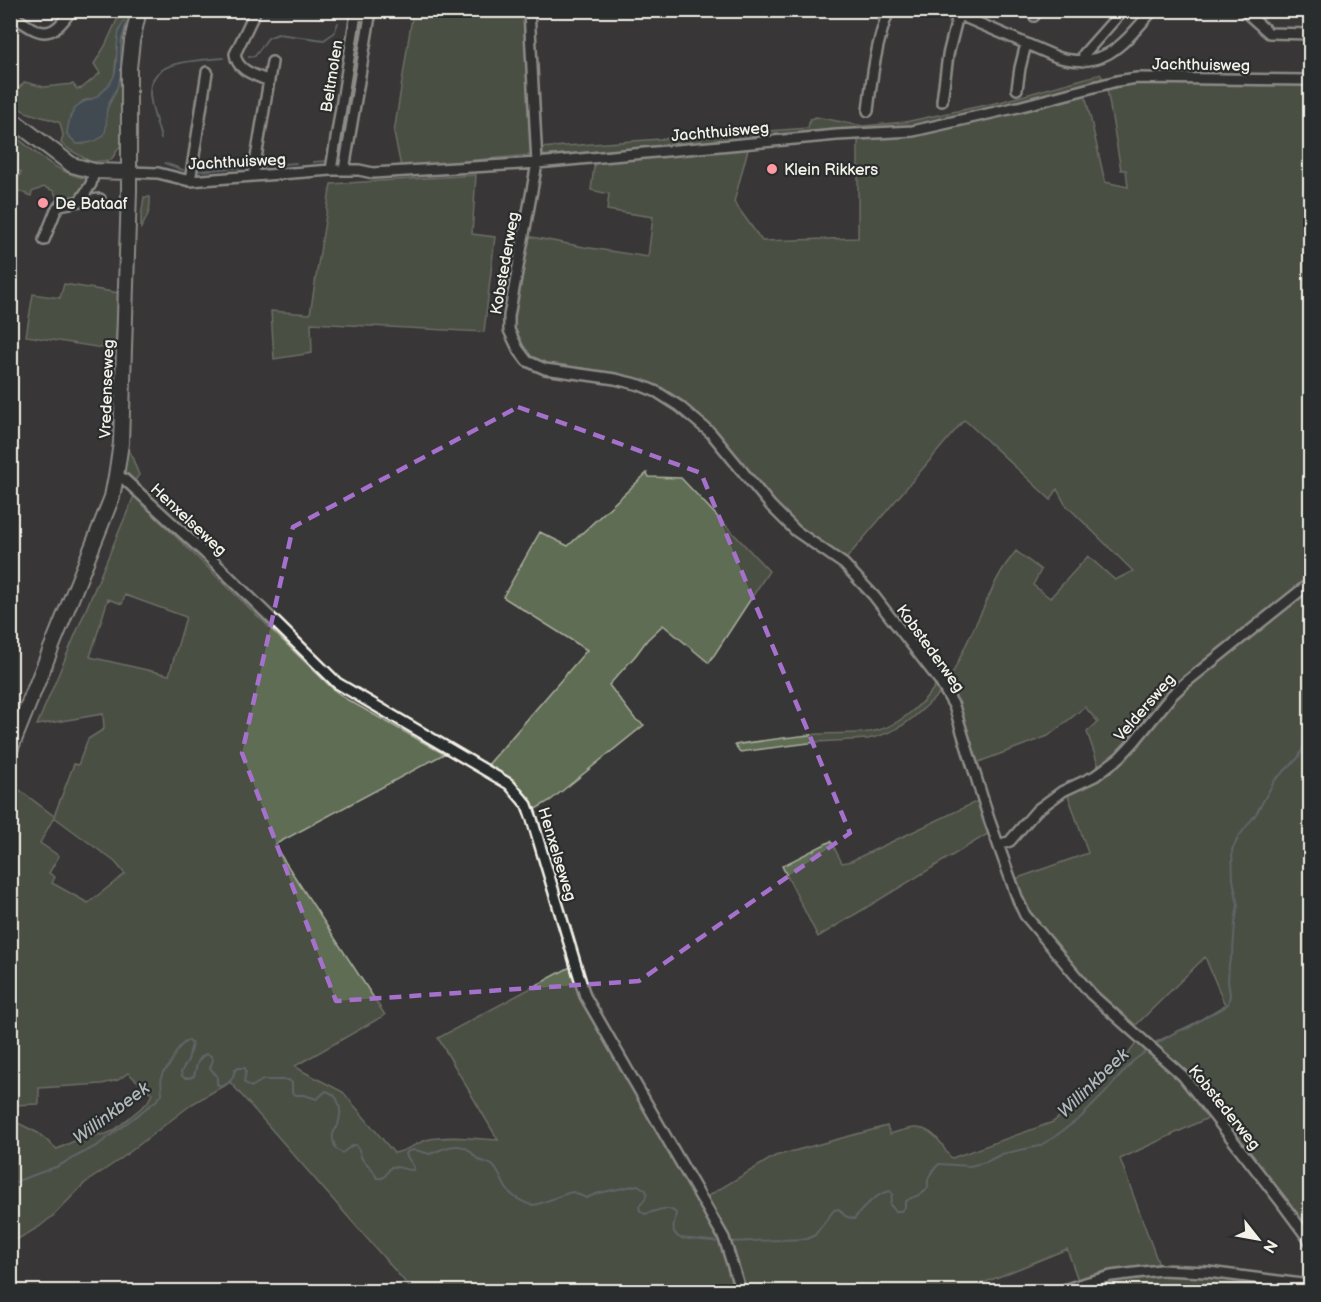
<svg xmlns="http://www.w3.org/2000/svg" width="1321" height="1302" viewBox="0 0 1321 1302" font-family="'Balsamiq Sans',sans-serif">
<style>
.green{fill:#606d54;stroke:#aaaf9e;stroke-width:1.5;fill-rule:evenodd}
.water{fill:#4e6372;stroke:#909ca1;stroke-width:1.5}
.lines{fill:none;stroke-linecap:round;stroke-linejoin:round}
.stream{stroke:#909ca1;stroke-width:2}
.street-casing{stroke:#f4f1e8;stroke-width:14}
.secondary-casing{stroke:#f4f1e8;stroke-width:18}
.street{stroke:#2a2d2e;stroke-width:9}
.secondary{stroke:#2a2d2e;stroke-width:14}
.marked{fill:none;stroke:#a571cd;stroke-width:4.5;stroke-dasharray:12 8;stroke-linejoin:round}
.poi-dot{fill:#ff9aa2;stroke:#2a2d2e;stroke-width:2}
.labels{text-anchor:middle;stroke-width:4.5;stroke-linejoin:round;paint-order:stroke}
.street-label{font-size:16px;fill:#f4f1e8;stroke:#2a2d2e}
.poi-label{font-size:16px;fill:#f4f1e8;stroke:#2a2d2e;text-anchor:start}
.water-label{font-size:18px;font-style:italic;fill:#b2b8b9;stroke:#2a2d2e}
</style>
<rect width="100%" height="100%" fill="#383737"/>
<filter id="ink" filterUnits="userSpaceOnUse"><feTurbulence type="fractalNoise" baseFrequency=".0167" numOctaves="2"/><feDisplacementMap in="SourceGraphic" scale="12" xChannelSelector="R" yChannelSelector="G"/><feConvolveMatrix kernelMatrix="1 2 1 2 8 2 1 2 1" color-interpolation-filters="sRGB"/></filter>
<g filter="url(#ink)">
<path class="green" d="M121,11H132L129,24L124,140L111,160L91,162L70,150L61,143L63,135L60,123C45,115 14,116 11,95L25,82L44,87L73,84L77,89L82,88L100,73L94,64L105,46ZM126,26C117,46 122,67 117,87C115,95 110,101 107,109C104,118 103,128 102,137L84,144H77L67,134L70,117L74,110L83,101L95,98L106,89L114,78L119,32Z
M413,11H523L531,155L401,167L394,133Z
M1100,74L1105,81L913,127L539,156V148L808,128L810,119L816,117L863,126L905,122L1000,102Z
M1191,82H1310V580L1228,643L1123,749L1110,760L1099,767L1087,732L1098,722L1085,707L1048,736L976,763L959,711L947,685L997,579L1004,567L1016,551L1041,570L1033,585L1050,598L1088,556L1115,580L1133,571L1065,504L1057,489L1051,500L968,423L964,420L846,559H842L794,524L783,514L720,436L669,394L654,385L638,380L615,374L543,363C519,354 512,337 513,312L526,236L584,247L648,257L653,217L607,210L609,194L591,190L595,159L748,149L734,202L762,241L858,238V140L932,132L1085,94L1105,182L1128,187L1126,170H1121L1107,89L1143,83Z
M10,132C34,151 58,175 89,179L79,198L58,202L54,191L44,187L32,192L31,196L14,189L21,172L11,167Z
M476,175L472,234L495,237L484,332L311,323L312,353L274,359L271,311L310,314L331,184Z
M144,197H150C151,210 147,218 141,228V217Z
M64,284L119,293L115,350L26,336L33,294L60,298Z
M123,434L139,475L134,482C116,469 121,454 123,434Z
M647,473L649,477L681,478L769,571L709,663L663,625L647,640L636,655L609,685L635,719L644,725L551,800L534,810L530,804L487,766L587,650L503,597L540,532L568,546Z
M134,496L334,690L348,700L444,754L274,845L385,1015L295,1066L304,1072L343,1092L394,1153C407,1151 417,1142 430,1139C452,1135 476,1139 498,1140L438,1038L572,966L706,1213L721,1244L735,1291H413L230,1082L192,1104L122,1158L85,1183L54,1215L39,1227L11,1243L10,1119L38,1133L57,1149L85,1136L106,1134L113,1131L147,1103L152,1094L128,1073L118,1080L102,1084L39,1088V1104L11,1105V789L13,785L54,816L74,764L78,765L88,739L104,729L103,714L37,725ZM125,595L186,617L169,675L90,657L108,599L122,604ZM54,817L115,862L125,874L88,903L52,883L55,877L49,873L59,856L40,843Z
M1310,587V1232L1201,1094L1152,1044L1195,1023L1225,1005L1205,957L1134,1027L1103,997L1031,917L1024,905L1015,879L1088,853L1068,795L1120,763L1143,739L1177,693Z
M937,684L942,691C917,715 903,731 868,739L817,742L740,752L735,745C763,740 791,737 819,734C836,733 853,734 870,732C897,728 921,706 937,684Z
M980,800L991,832L818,937L782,866L831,841L842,863L851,861Z
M1137,1042L1180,1082L1210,1117L1120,1159L1159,1265L1118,1270L1078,1280L1067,1249L981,1284L983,1291H744L718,1219L708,1196L775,1156L887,1126L890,1134C911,1127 925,1122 941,1143C945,1149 946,1154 952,1158L1053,1122L1118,1068Z
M1177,1273L1282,1284V1292H1072C1108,1279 1139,1275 1177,1273Z"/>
<path class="water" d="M124,21L126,23C125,31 121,37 121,45C120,56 122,67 120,78C118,89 110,98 107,109C105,117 109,128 103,136C97,142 85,144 77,144L67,134C68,123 71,108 83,102C87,100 92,100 96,97C102,93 108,86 112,80C121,66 112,39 124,21Z"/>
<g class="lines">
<path class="stream" d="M249,57L255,56L268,38L278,34L324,40L334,33L338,23
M161,139C158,125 150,106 150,93C150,58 198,61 223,58
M339,161L361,27
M313,162L327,161
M165,163L183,170
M261,166L296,163
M199,171L245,167
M1155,1045L1177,1031L1189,1028L1208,1015L1222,1009L1228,1004L1230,995L1228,981L1229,964L1233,951L1235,923L1238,905L1233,879L1232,850L1239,836L1256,814L1275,780L1298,758L1310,734
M10,1185L20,1180L56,1167L98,1145L157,1100L162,1094L161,1078L163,1072C172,1066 171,1059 177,1051C179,1046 184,1043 188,1040L192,1044L188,1060L181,1072L182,1076L185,1078H189L194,1076C196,1068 197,1058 206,1054L211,1056L213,1060L210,1068L217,1076V1084L223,1087C231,1082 233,1078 235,1070L238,1068H245L246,1071L244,1082L251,1087L263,1080H289L292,1083V1093L296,1095H304L317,1099L326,1091C341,1095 342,1112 338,1125C337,1128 334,1130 333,1134C332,1138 334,1144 336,1149L342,1153L353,1145H356L359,1150L362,1159L372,1169L377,1178C386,1180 386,1173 391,1167C399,1165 405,1171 413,1170L414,1167L408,1158L406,1154L408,1151L415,1150L430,1154C442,1149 458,1141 469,1150C473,1153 475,1158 479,1160C483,1162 488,1162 492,1165C504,1175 500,1190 520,1200C524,1202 529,1205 533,1205C543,1204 561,1194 573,1192L586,1198L599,1193L638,1185L646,1190C648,1197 644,1201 639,1206L640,1211L645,1214C656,1212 666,1204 676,1213C675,1224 669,1231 680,1238L722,1242
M728,1242L807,1239L815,1235L834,1210L839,1209L845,1216L854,1219C863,1208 876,1193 890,1191L892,1194L890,1205L896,1211H901L905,1207V1202C911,1196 920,1197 926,1190C930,1185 927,1186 928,1180C929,1174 934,1169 939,1164L970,1166L986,1162L1002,1154L1039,1146L1053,1138L1081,1117L1104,1094L1133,1061L1148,1050"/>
<defs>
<path id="street" d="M256,10L235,54C237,71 255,75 269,81
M529,10L537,163L509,316V330L518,349L527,361L545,369L615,379L640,385L657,392L679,406L711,433L771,506L796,531L844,564L874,596L939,680L954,706L989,819L1018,900L1025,915L1091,994L1183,1076L1282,1203L1310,1241
M948,10L1057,57C1105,71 1124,43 1153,10
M1243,10L1269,33L1310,34
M10,14C37,32 50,45 71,10
M1034,16L1037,10
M1083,61L1084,54L1123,10
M1017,89L1020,68L1026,44
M942,101L948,55L958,15
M868,111C872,76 876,43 889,10
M331,170L356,14
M344,170L370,16L356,14
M129,172L158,173L190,181L331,170H359L373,173L537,163L837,135L913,131L1018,107L1117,81L1137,78L1310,80
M253,176L272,62
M190,181L207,72
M80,201L100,199
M44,240L56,210L60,205L80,201L91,184L94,171
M116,476L124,479L207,555L337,683L509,784L527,805L532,819L585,996L724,1238L741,1292
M999,845L1010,841L1037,810L1063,791L1095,776L1120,757L1134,742L1172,695L1185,683L1310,583
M1058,1292L1085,1283L1111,1276L1160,1270L1208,1272L1310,1285"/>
<path id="secondary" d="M10,118L72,165L94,171L129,172
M10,750L101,525L112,497L116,476L121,443L129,191V68L132,41L139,10"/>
</defs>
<use href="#street" class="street-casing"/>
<use href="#secondary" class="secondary-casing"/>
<use href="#street" class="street"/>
<use href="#secondary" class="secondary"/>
</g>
</g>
<path d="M0 0H1321V1302H0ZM518,407L701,473L850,833L639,981L336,1001L242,753L293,527Z" fill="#383737" fill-opacity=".55" fill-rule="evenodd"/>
<path class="marked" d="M518,407L701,473L850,833L639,981L336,1001L242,753L293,527Z"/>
<g class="poi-dot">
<circle cx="772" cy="169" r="6"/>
<circle cx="43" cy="203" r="6"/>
</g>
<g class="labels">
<g class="street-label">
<text transform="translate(1201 64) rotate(1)" y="6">Jachthuisweg</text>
<text transform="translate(331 76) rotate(-81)" y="6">Beltmolen</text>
<text transform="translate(720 131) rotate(-5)" y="6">Jachthuisweg</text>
<text transform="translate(237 161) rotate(-3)" y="6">Jachthuisweg</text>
<text transform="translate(504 263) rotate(-80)" y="6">Kobstederweg</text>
<text transform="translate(106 389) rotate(-88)" y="6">Vredenseweg</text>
<text transform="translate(189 519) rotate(43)" y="6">Henxelseweg</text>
<text transform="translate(931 648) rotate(54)" y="6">Kobstederweg</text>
<text transform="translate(1144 707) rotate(-49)" y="6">Veldersweg</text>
<text transform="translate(558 854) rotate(73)" y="6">Henxelseweg</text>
<text transform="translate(1225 1107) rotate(51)" y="6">Kobstederweg</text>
</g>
<g class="poi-label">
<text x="784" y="175">Klein Rikkers</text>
<text x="55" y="209">De Bataaf</text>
</g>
<g class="water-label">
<text transform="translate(1093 1083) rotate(-44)" y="6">Willinkbeek</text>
<text transform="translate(111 1113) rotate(-37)" y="6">Willinkbeek</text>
</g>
</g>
<rect width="1321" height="1302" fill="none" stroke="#2a2d2e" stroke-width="36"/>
<rect x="18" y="18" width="1285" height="1266" fill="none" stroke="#f4f1e8" stroke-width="2" filter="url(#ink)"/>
<g transform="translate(1258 1239) rotate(121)" stroke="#2a2d2e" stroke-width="4.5" paint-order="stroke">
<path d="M0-4.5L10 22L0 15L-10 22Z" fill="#f4f1e8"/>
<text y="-9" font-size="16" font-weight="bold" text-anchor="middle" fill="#f4f1e8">N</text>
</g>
</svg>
